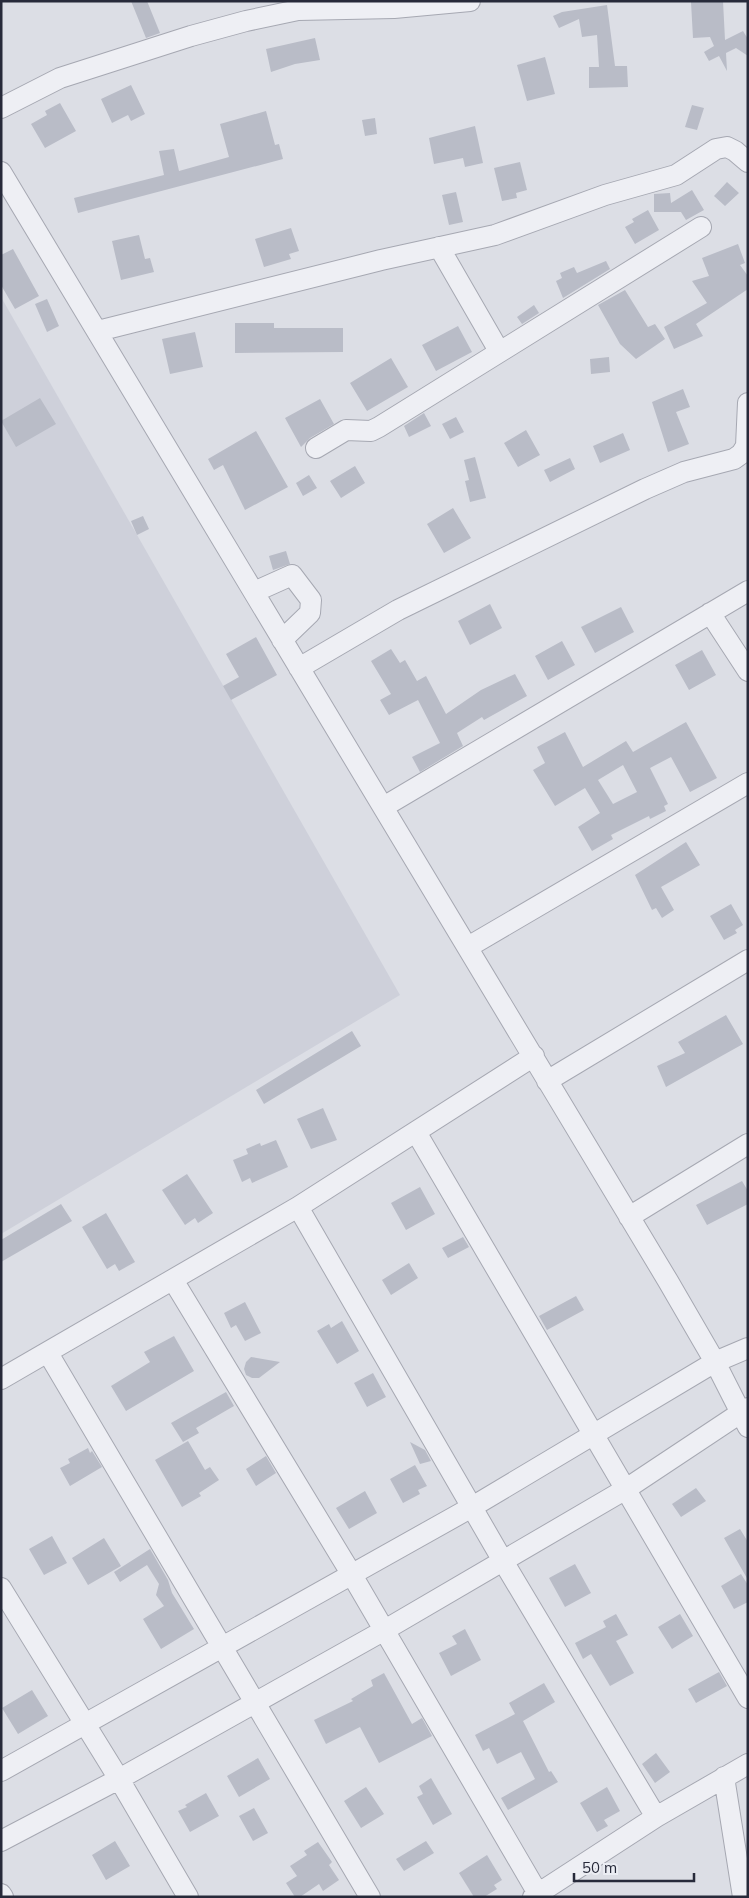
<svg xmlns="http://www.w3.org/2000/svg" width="749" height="1898" viewBox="0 0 749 1898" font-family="Mulish,sans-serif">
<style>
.built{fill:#ced0da}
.building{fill:#b9bcc7;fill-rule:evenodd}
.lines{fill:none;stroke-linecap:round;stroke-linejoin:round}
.minor-casing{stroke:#a6a8b2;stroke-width:22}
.minor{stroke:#eeeff4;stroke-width:20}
</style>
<rect width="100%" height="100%" fill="#dcdee5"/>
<path class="built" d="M1,297L400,995L1,1234Z"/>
<path class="building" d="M131,1H147L160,33L146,38Z
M723,1L725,40L743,31L748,39V56L736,48L726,53L727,71L719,56L709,61L704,52L714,46L710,37L693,38L691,2Z
M607,5L615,66H627L628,87L589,88V67H599L597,35L582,37L579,19L559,28L553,16L562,12Z
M315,38L320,60L295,64L271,72L266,49Z
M545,57L555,94L527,101L517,65Z
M131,85L145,114L131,121L128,115L112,123L101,99Z
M60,103L76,131L45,148L31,124L47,115L45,111Z
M692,105L704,108L697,130L685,127Z
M266,111L275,145L279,144L283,159L78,213L74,198L164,175L159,151L174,149L179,171L229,157L220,124Z
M375,118L377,134L365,136L362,120Z
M475,126L483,163L465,167L463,158L434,164L429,138Z
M520,162L527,190L516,193L517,198L502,201L494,168Z
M727,182L739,193L725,206L714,196Z
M692,190L704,210L686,220L681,212H654V194L670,193L671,203Z
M456,192L463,222L449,225L442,195Z
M648,210L659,230L635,244L625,227L634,222L632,219Z
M291,228L299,251L289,254L291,259L264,267L255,239Z
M139,235L145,259L150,258L154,272L121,280L112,241Z
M738,244L745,263L740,265L748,276V289L696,324L703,336L674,349L664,327L707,303L692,281L709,276L702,258Z
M13,249L39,296L15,309L1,285V255Z
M606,261L610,269L563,298L556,281L562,278L560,273L574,267L577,273Z
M625,290L648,327L655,324L665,339L636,359L620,344L598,305Z
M47,299L59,326L47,332L35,304Z
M534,305L539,313L522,324L517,317Z
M235,323H274V328H343V352L235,353Z
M458,326L472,352L436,371L422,345Z
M195,332L203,367L170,374L162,339Z
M609,357L610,372L591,374L590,359Z
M391,358L408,387L367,411L350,383Z
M683,389L690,407L676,412L689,444L668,452L652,402Z
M40,398L56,424L16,447L1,421Z
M320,399L334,424L310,438L301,447L285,418Z
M424,413L431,426L409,437L404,426Z
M456,417L464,432L450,439L442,424Z
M526,430L540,455L518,467L504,443Z
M256,431L288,487L245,510L223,465L214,470L208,459Z
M623,433L630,450L600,463L593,446Z
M475,457L486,498L470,502L465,481L469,480L464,460Z
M570,458L575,469L550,482L544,470Z
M355,466L365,483L341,498L330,481Z
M309,475L317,488L303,496L296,483Z
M453,508L471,538L444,553L427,524Z
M143,516L149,529L137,535L131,521Z
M286,551L290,564L273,570L269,556Z
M490,604L502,628L470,645L458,621Z
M621,607L634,632L595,653L581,627Z
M256,637L277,675L231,700L223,686L239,677L226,654Z
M562,641L575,665L548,680L535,656Z
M391,649L400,663L405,660L417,681L426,676L446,714L481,690L515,674L527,696L484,720L482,717L457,733L463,746L420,772L412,757L440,743L418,700L389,715L380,700L391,694L371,661Z
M702,650L716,675L689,690L675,665Z
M686,722L717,778L690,792L671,757L650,768L668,804L664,806L666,811L650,819L649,816L611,835L613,839L592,851L578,827L600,813L585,788L555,806L533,770L545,763L537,747L565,732L583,767L626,741L633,752ZM623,765L637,792L613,804L598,780Z
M686,842L700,865L661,887L674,910L662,918L656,908L652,910L635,875Z
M731,904L743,925L735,930L737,933L724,940L710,916Z
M726,1015L743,1044L666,1087L657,1066L685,1053L678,1042Z
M352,1031L361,1046L264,1104L256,1090Z
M323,1108L337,1140L311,1149L297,1119Z
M276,1140L288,1167L252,1183L250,1178L242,1182L233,1160L248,1154L246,1149L260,1143L261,1146Z
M187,1174L213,1213L198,1223L195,1218L185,1225L162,1190Z
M742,1181L748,1191V1204L707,1225L696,1205Z
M420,1187L435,1214L406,1230L391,1203Z
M61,1204L72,1221L1,1262V1240Z
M106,1213L135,1262L119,1271L115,1264L107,1269L82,1227Z
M463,1237L469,1247L448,1258L442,1248Z
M409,1263L418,1278L391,1295L382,1280Z
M576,1296L584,1310L547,1330L539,1316Z
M245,1302L261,1333L245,1341L236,1325L231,1328L224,1313Z
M342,1321L359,1351L337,1364L317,1331L329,1324L331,1328Z
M174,1336L194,1371L126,1411L111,1386L150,1362L144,1352Z
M251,1357L280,1362L259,1378H252L246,1375L244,1369L246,1362Z
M373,1373L386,1397L367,1407L354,1383Z
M226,1392L234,1406L196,1428L199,1433L183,1442L171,1423Z
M188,1441L205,1470L210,1467L219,1480L199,1493L201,1496L182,1507L155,1460Z
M410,1442L425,1450L431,1461L420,1464Z
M88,1448L90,1453L92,1451L102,1467L70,1486L60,1468L70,1463L68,1459Z
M266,1456L276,1473L256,1486L246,1469Z
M415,1465L427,1486L418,1490L420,1494L403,1503L390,1479Z
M696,1488L706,1501L681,1517L672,1504Z
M365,1491L377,1513L349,1529L336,1508Z
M740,1529L748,1542V1580L724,1538Z
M52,1536L67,1563L44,1575L29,1549Z
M104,1538L121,1566L88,1585L72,1558Z
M150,1549L168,1580L172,1593L194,1629L161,1649L143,1619L164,1606L156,1595L159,1584L147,1565L120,1582L114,1572Z
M575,1564L591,1593L565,1607L549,1578Z
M741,1574L748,1585V1602L734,1609L721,1586Z
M616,1614L628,1635L616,1641L634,1673L610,1686L591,1654L583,1659L575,1643L606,1627L603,1621Z
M680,1614L693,1636L672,1649L658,1627Z
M465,1629L481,1660L451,1676L439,1653L457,1644L452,1636Z
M719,1672L727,1686L696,1703L688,1689Z
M384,1673L412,1724L422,1718L432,1736L379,1763L360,1727L326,1744L314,1720L353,1701L351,1699L373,1686L371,1680Z
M544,1683L555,1702L523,1721L549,1772L551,1771L558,1782L508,1810L501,1798L535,1779L521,1752L497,1764L489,1748L483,1751L475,1735L515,1714L509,1703Z
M32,1690L48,1716L18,1734L2,1708Z
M656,1753L670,1772L655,1783L642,1764Z
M258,1758L270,1779L239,1797L227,1776Z
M431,1778L452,1814L433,1825L417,1797L423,1794L419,1786Z
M366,1787L384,1814L361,1828L344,1801Z
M607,1787L620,1811L604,1820L608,1826L597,1832L580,1803Z
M206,1793L219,1816L190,1832L178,1811L187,1807L185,1805Z
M254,1808L268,1833L253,1841L239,1816Z
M115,1841L130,1866L106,1880L92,1855Z
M426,1841L434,1853L404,1871L396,1859Z
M318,1842L332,1862L329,1865L339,1880L323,1891L319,1884L300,1897H295L286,1883L297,1876L290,1866L307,1855L304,1851Z
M487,1855L502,1880L494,1885L497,1889L484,1897H474L459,1873Z"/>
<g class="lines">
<defs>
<path id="minor" d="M1,108L60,78L191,36L246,21L298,10L394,8L470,1
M1,172L668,1281L715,1362L748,1427
M439,247L499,351
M98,331L381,260L495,235L605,195L676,175L716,149L727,147L735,151L748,162
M316,448L346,430L371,431L379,427L701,227
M254,592L292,575L311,600L310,613L282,640
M710,613L748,671
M299,668L398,610L645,489L684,472L734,459L741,454L746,446L748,403
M385,806L748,591
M468,947L748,783
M547,1081L748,960
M416,1132L748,1698
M298,1207L503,1561L656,1817
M629,1217L748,1144
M173,1280L352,1575L540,1897
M48,1353L370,1897
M1,1379L298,1207L534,1056
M1,1588L119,1779L188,1897
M1,1771L472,1507L715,1362L748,1348
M724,1777L743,1897
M1,1841L119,1779L383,1631L626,1489L748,1408
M1,1894L3,1897
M533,1897L656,1817L748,1764"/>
</defs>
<use href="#minor" class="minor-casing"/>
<use href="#minor" class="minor"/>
</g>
<rect width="749" height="1898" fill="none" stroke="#272a3a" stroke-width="5"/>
<path d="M574 1873v8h120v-8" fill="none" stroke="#272a3a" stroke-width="2.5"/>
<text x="582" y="1873" font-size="15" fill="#272a3a" stroke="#ebedf3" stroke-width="4" paint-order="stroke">50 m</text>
</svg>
